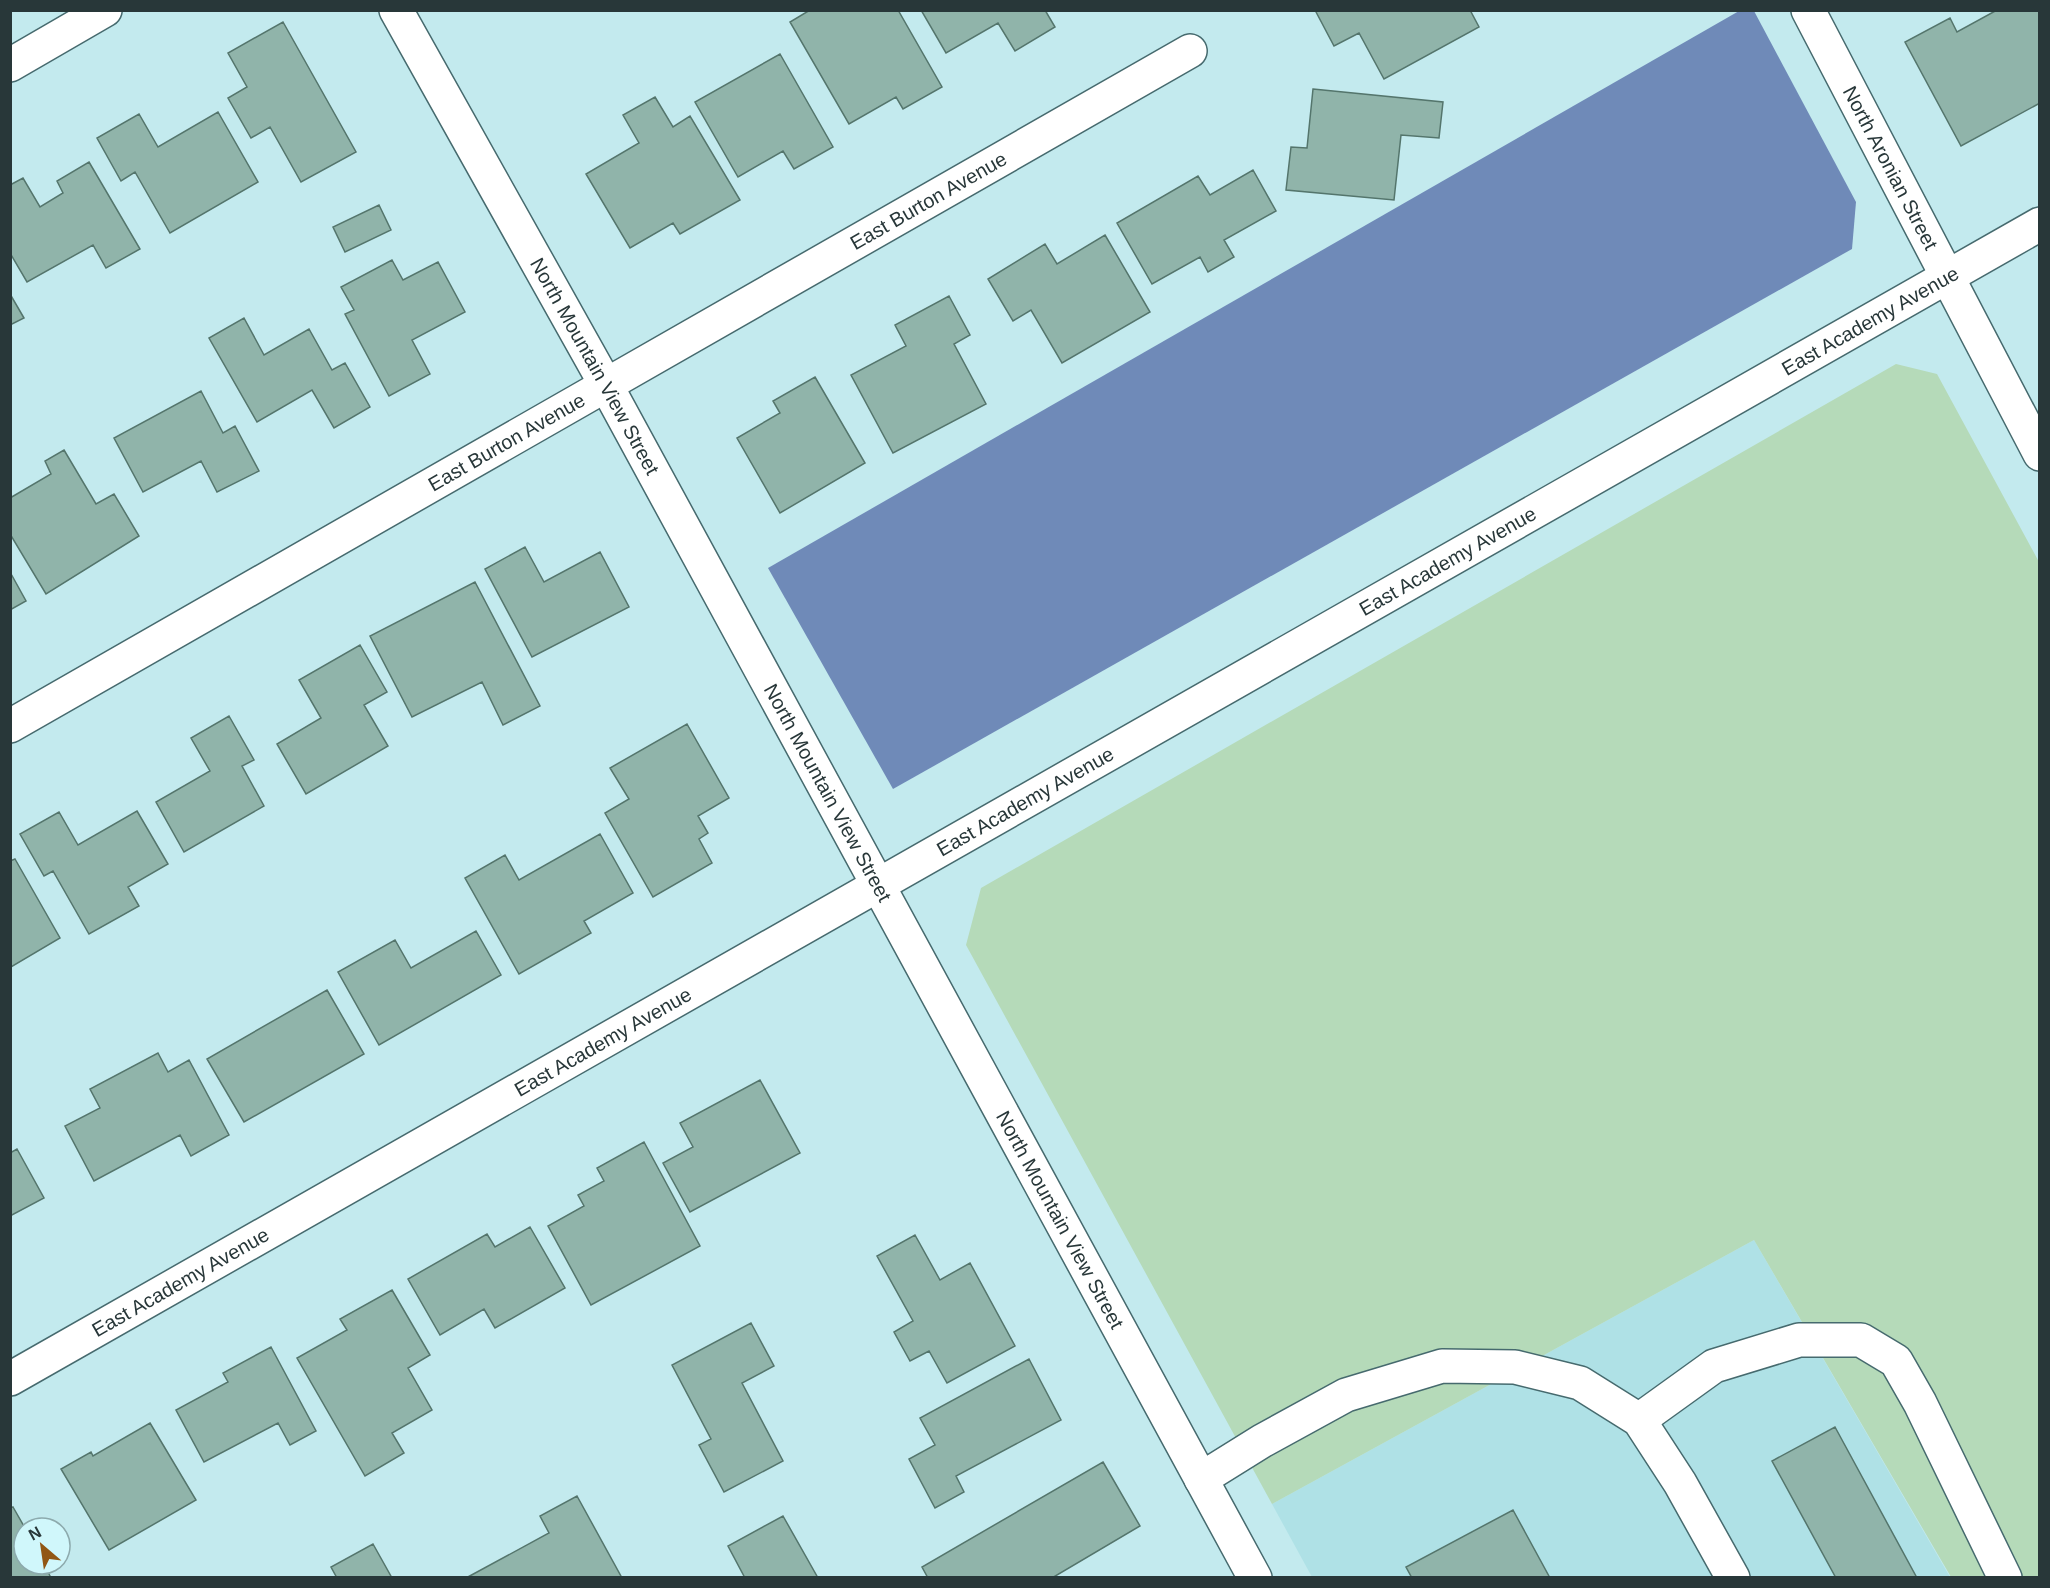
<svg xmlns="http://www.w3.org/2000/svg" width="2050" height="1588" viewBox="0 0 2050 1588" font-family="Helvetica,sans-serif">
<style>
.built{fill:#afe1e6}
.green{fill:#b5dab9}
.water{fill:#6f8ab8}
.building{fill:#90b4aa;stroke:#54756c;stroke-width:1.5}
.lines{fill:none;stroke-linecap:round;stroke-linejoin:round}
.minor-casing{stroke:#466a6e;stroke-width:36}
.minor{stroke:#fff;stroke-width:33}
.labels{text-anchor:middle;stroke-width:6;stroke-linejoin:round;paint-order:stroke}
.street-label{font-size:20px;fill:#283739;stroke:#d0f7fb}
</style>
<rect width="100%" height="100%" fill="#c3eaee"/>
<path class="built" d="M1754,1240L1950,1577H1312L1272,1504Z"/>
<path class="green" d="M1896,364L1937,374L2039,562V1577H1951L1754,1240L1272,1504L966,945L981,888Z"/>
<path class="water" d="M1739,11H1754L1856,202L1852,249L893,789L768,568Z"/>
<path class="building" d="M810,10H898L942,87L903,109L896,97L849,124L790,22Z
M921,10H1045L1055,27L1015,51L998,23L946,53Z
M1315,10H1470L1479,27L1384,79L1359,33L1334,46Z
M1997,10H2040V103L1961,146L1905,42L1950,18L1957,32Z
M283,22L356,152L301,182L270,127L251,138L228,98L247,87L228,53Z
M780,54L833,147L794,169L783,151L738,177L695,102Z
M1313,89L1443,102L1439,138L1401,135L1394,200L1286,190L1291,147L1307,148Z
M655,97L673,127L690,116L740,200L680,234L673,223L630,248L586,174L639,143L623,115Z
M218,112L258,182L170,233L135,172L121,181L97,138L139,114L158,147Z
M89,162L140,249L106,268L93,245L27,282L10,253V185L23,178L40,207L63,193L57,181Z
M1253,170L1276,211L1224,240L1234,257L1208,272L1200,257L1152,284L1117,223L1198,176L1210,195Z
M379,205L391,230L345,252L333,227Z
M1105,235L1150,312L1062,363L1031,310L1013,321L988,279L1045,244L1057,264Z
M392,260L403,280L438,262L465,312L412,340L430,374L389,396L345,314L354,310L341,287Z
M10,294L24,318L10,325Z
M949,296L970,335L954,344L986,404L893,453L851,375L906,346L895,325Z
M244,318L264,355L309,329L332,370L345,363L370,407L334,428L312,390L257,422L209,338Z
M815,377L865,463L780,513L737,438L780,413L773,401Z
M201,391L223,433L235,426L259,471L217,492L201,461L143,492L114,438Z
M64,450L96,504L114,494L139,536L46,594L10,534V498L51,474L45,461Z
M525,547L544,582L600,552L629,607L532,657L485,569Z
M10,572L26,601L10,610Z
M475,582L540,706L503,725L482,682L412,717L370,636Z
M360,645L387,692L364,705L388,746L306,794L277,744L321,718L299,680Z
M229,716L254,760L242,766L264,806L184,852L156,802L210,771L191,738Z
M687,724L729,798L698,816L708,833L699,839L712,863L653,897L605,813L629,799L610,768Z
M137,811L168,864L128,887L139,906L89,934L53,871L44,876L20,834L59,812L78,845Z
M600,834L633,893L584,921L591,933L519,974L465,878L505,855L519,880Z
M15,859L60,938L11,967L10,861Z
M476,931L501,975L379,1045L338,972L395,940L411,968Z
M327,990L364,1054L244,1122L207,1059Z
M158,1053L168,1072L189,1060L229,1135L191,1156L180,1135L94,1181L65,1126L100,1108L90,1089Z
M760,1080L800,1153L690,1212L663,1163L693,1147L680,1123Z
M644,1142L700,1246L591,1305L548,1226L584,1206L578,1195L604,1181L597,1168Z
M17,1149L44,1198L10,1216V1153Z
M530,1227L565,1288L495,1328L484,1309L440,1335L408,1279L487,1234L495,1247Z
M915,1235L940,1280L970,1263L1015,1346L947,1383L929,1351L910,1361L894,1332L913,1321L877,1256Z
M392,1290L430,1355L408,1368L432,1410L392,1433L404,1453L365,1476L297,1358L347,1330L340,1319Z
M751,1323L774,1366L742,1383L783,1461L724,1492L699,1445L711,1439L672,1365Z
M271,1347L316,1431L290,1445L278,1423L204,1462L176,1410L228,1382L223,1373Z
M1029,1359L1061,1420L956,1476L964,1492L935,1508L909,1459L935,1445L920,1418Z
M150,1423L196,1500L109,1550L61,1469L91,1452L93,1456Z
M1835,1427L1917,1578H1836L1772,1461Z
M1103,1462L1140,1526L1052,1578H928L922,1567Z
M577,1496L622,1578H466L549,1533L540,1516Z
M13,1507L25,1528L24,1564H44L51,1578H10V1508Z
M1513,1510L1550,1578H1412L1406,1567Z
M783,1516L818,1578H745L728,1546Z
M373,1544L392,1578H337L331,1567Z"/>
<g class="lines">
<defs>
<g id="minor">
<path id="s1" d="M396,10L606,385L1255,1578"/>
<path id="s2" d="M1808,10L2040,454"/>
<path d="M10,65L105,10"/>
<path id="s3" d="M10,726L1190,51"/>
<path id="s4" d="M10,1379L2040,224"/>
<path d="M1639,1420L1714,1366L1799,1340H1861L1896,1361L1920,1403L2005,1578"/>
<path d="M1201,1479L1262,1441L1346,1395L1442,1366L1515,1367L1580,1383L1639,1420L1680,1483L1733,1578"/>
</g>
</defs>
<use href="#minor" class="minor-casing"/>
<use href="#minor" class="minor"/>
</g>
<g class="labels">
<g class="street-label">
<text dy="7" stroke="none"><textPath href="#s2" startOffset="178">North Aronian Street</textPath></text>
<text dy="7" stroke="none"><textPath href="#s3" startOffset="1058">East Burton Avenue</textPath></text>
<text dy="7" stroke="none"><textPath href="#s4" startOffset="2140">East Academy Avenue</textPath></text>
<text dy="7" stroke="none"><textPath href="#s1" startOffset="408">North Mountain View Street</textPath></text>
<text dy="7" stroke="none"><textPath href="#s3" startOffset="572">East Burton Avenue</textPath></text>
<text dy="7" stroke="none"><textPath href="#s4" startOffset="1654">East Academy Avenue</textPath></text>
<text dy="7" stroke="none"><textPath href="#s1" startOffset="894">North Mountain View Street</textPath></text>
<text dy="7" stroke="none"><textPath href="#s4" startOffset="1168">East Academy Avenue</textPath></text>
<text dy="7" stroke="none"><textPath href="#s4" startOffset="682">East Academy Avenue</textPath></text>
<text dy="7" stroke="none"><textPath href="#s1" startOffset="1380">North Mountain View Street</textPath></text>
<text dy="7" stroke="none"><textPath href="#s4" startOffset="196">East Academy Avenue</textPath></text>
</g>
</g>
<rect width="2050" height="1588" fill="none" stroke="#283739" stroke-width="24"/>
<g transform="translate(42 1546) rotate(331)"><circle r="28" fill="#d0f7fb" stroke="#8daaad" stroke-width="1.5"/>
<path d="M0-4.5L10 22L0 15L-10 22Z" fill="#915714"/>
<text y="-9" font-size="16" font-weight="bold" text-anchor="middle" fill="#283739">N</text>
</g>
</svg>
